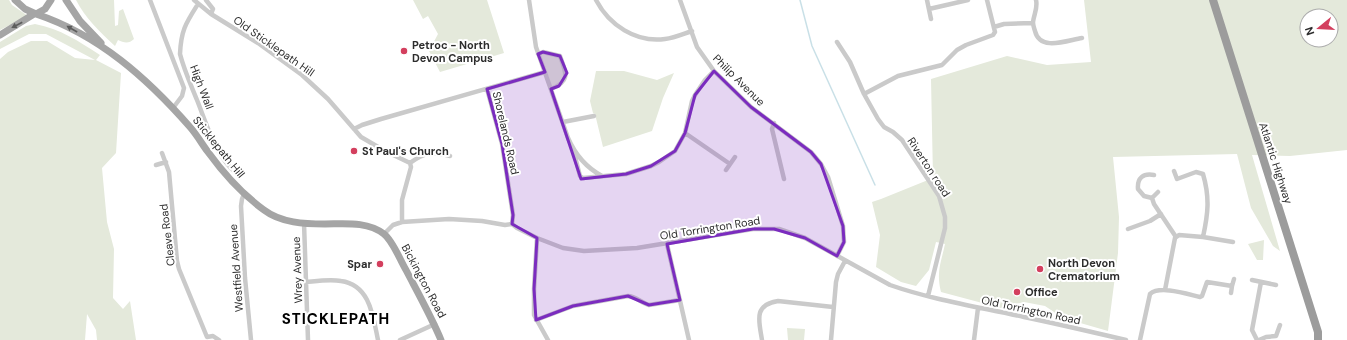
<svg xmlns="http://www.w3.org/2000/svg" width="1347" height="340" viewBox="0 0 1347 340" font-family="'DM Sans',sans-serif">
<style>
.green{fill:#e4e9db;fill-rule:evenodd}
.lines{fill:none;stroke-linecap:round;stroke-linejoin:round}
.stream{stroke:#c9e0e7;stroke-width:1.5}
.minor{stroke:#cacaca;stroke-width:4.5}
.primary{stroke:#a5a5a5;stroke-width:7}
.trunk{stroke:#9c9c9c;stroke-width:8}
.oneway{fill:#5d5d5d}
.marked{fill:#7b2cbf;fill-opacity:0.2;stroke:#7b2cbf;stroke-width:3;stroke-linejoin:round}
.poi-dot{fill:#d33f5e;stroke:#fff;stroke-width:1.5}
.labels{text-anchor:middle;stroke-width:4;stroke-linejoin:round;paint-order:stroke}
.poi-label{font-size:11px;font-weight:bold;fill:#2d2d2d;stroke:#fff;text-anchor:start}
.street-label{font-size:11px;fill:#2d2d2d;stroke:#fff}
.district-label{font-size:15px;font-weight:bold;letter-spacing:1px;fill:#000;stroke:#fff}
</style>
<rect width="100%" height="100%" fill="#fff"/>
<path class="green" d="M0,0H9L12,5L28,16L0,30Z
M76,0H114L115,26L118,25L119,11L123,9L134,39C129,44 124,43 118,40L115,46C100,32 85,18 76,0Z
M413,0H487L504,53L440,72L429,51L438,34L428,16L423,19Z
M1084,0H1347V150L1290,156L1252,155L1280,251L1273,246L1251,208L1237,154L1113,157L1119,217L1118,253L1108,331L1063,318L1045,306L1024,302L1001,308L941,292C936,272 941,263 945,244L936,242L929,270L916,286L901,282L876,267L880,235L872,202L881,199L933,178L931,79L1007,56L1047,65L1091,62ZM1307,16H1331V40H1307Z
M35,24C61,29 78,41 100,55L96,60L121,73L116,153L102,168L107,222L114,249L113,298L123,309L130,301L136,340H97L96,330L87,314L85,340H0V59L8,52L31,41H47L75,58L95,60L46,34H29L0,49V42L26,26Z
M544,54L559,57C564,72 568,79 552,87L541,55Z
M596,71H624L657,80L674,73L663,98L652,131L603,147L595,114L593,113L590,101Z
M1264,240L1263,260H1257L1248,244Z
M787,328L805,329L804,340H788Z"/>
<g class="lines">
<path class="stream" d="M800,0L812,46L875,185"/>
<path class="minor" d="M150,0L184,88L182,96L173,108
M194,0L211,14L258,43L302,75L328,99L361,137L385,151L410,163L411,167L402,200V222
M206,0L213,9L211,14
M529,0L536,47L568,138C575,154 587,168 602,176
M596,0C609,25 636,43 665,39C674,38 683,34 692,31
M680,0L697,47L714,71L751,107L811,152L821,164L828,177L843,226L844,242L837,256
M927,0L931,19
M1036,0C1038,8 1034,14 1033,22C1033,25 1034,28 1035,31C1040,52 1068,40 1082,38
M198,4C186,23 181,30 180,54C184,70 191,85 197,100C207,125 215,155 236,173
M929,9L968,0
M994,27L1004,24L1033,23
M837,42L850,62L864,94L878,119L884,127L893,132L902,140L939,196L945,217V228L928,296
M538,54L543,52L560,56C566,73 571,81 551,89
M487,89L502,144L513,215L512,224
M864,94L898,76L942,65L957,50L966,45L993,35L995,32L987,0
M563,122L594,116
M774,123L772,129L784,179
M354,129L362,125L381,119L545,72
M685,133L730,164
M573,149L580,176L583,178L626,174L651,166L659,162L675,151L685,133L692,101L695,95L705,80L714,71
M162,153L169,172L177,261L179,269L207,337L213,336L219,340
M410,163C425,152 432,152 450,156
M156,165L166,162
M726,170L735,157
M1154,175C1143,173 1137,178 1138,189L1144,196L1152,198L1154,204L1176,237
M244,194L242,199L241,206L245,278L251,340
M1152,198L1158,192
M304,223L308,340
M1128,229L1150,221L1161,214
M384,234L393,225L402,222L449,219L482,221L505,225L512,224L517,228L537,238L563,248L584,251L637,248L753,229H779L805,238L890,285C933,300 979,307 1024,317C1058,324 1092,332 1126,340
M1203,237L1233,242
M537,238L534,289V315L548,340
M667,244L689,340
M1252,280L1276,285
M306,282C317,281 330,279 341,281C370,285 373,316 378,340
M1165,290L1175,238L1179,235L1203,237C1208,214 1210,198 1203,174L1196,172L1177,179L1174,171
M1231,293L1232,286
M536,320L573,306L628,296C636,296 641,303 649,305L680,300
M400,340L435,324
M762,340C759,321 753,305 778,301L833,307
M831,340L836,282L838,274L845,261
M974,340L978,308
M1140,340L1150,294C1160,285 1187,294 1200,297L1202,296L1207,282L1232,286L1234,279
M1257,340L1252,330L1261,282
M1259,340L1266,337L1276,336L1280,325"/>
<path class="primary" d="M15,0L25,9L36,14L45,9L51,0
M66,0L80,21L101,43
M36,14C99,35 147,78 190,127C197,135 202,144 208,152C224,174 242,194 264,210C281,223 305,224 325,224C344,224 367,221 384,234C393,241 400,260 406,270C418,293 431,316 441,340
M0,35L34,14"/>
<path class="trunk" d="M1213,0L1318,332V340"/>
</g>
<defs><path id="oneway-solid" d="M-6-.8H1V-3.2L6.5 0L1 3.2V.8H-6Z"/></defs>
<g class="oneway">
<use href="#oneway-solid" transform="translate(17 25) rotate(152)"/>
<use href="#oneway-solid" transform="translate(72 29) rotate(-150)"/>
</g>
<path class="marked" d="M543,52L560,56L567,73L559,86L551,89L581,179L626,174L651,166L675,151L685,133L695,95L714,71L751,107L811,152L821,164L843,226L844,242L837,256L805,238L774,229H753L667,244L680,300L649,305L628,296L573,306L536,320L534,289L537,238L512,224L513,215L502,144L487,89L545,72L538,54Z"/>
<g class="poi-dot">
<circle cx="404" cy="51" r="4"/>
<circle cx="354" cy="151" r="4"/>
<circle cx="380" cy="264" r="4"/>
<circle cx="1040" cy="269" r="4"/>
<circle cx="1017" cy="292" r="4"/>
</g>
<g class="labels">
<g class="poi-label">
<text x="412" y="49">Petroc - North<tspan x="412" dy="13">Devon Campus</tspan></text>
<text x="362" y="155">St Paul's Church</text>
<text x="1048" y="267">North Devon<tspan x="1048" dy="13">Crematorium</tspan></text>
<text x="372" y="268" text-anchor="end">Spar</text>
<text x="1025" y="296">Office</text>
</g>
<g class="street-label">
<text transform="translate(274 46) rotate(35)" y="4">Old Sticklepath Hill</text>
<text transform="translate(739 80) rotate(45)" y="4">Philip Avenue</text>
<text transform="translate(202 87) rotate(69)" y="4">High Wall</text>
<text transform="translate(506 133) rotate(77)" y="4">Shorelands Road</text>
<text transform="translate(219 147) rotate(51)" y="4">Sticklepath Hill</text>
<text transform="translate(1276 163) rotate(72)" y="4">Atlantic Highway</text>
<text transform="translate(929 167) rotate(57)" y="4">Riverton road</text>
<text transform="translate(710 228) rotate(-9)" y="4">Old Torrington Road</text>
<text transform="translate(167 235) rotate(-97)" y="4">Cleave Road</text>
<text transform="translate(236 268) rotate(-94)" y="4">Westfield Avenue</text>
<text transform="translate(297 270) rotate(-92)" y="4">Wrey Avenue</text>
<text transform="translate(424 281) rotate(62)" y="4">Bickington Road</text>
<text transform="translate(1031 310) rotate(12)" y="4">Old Torrington Road</text>
</g>
<g class="district-label">
<text x="336" y="324">STICKLEPATH</text>
</g>
</g>
<g transform="translate(1319 28) rotate(252)"><circle r="19" fill="#ffffff" stroke="#ababab"/>
<path d="M0-3L7 15L0 10L-7 15Z" fill="#d33f5e"/>
<text y="-6" font-size="11" font-weight="bold" text-anchor="middle" fill="#2d2d2d">N</text>
</g>
</svg>
